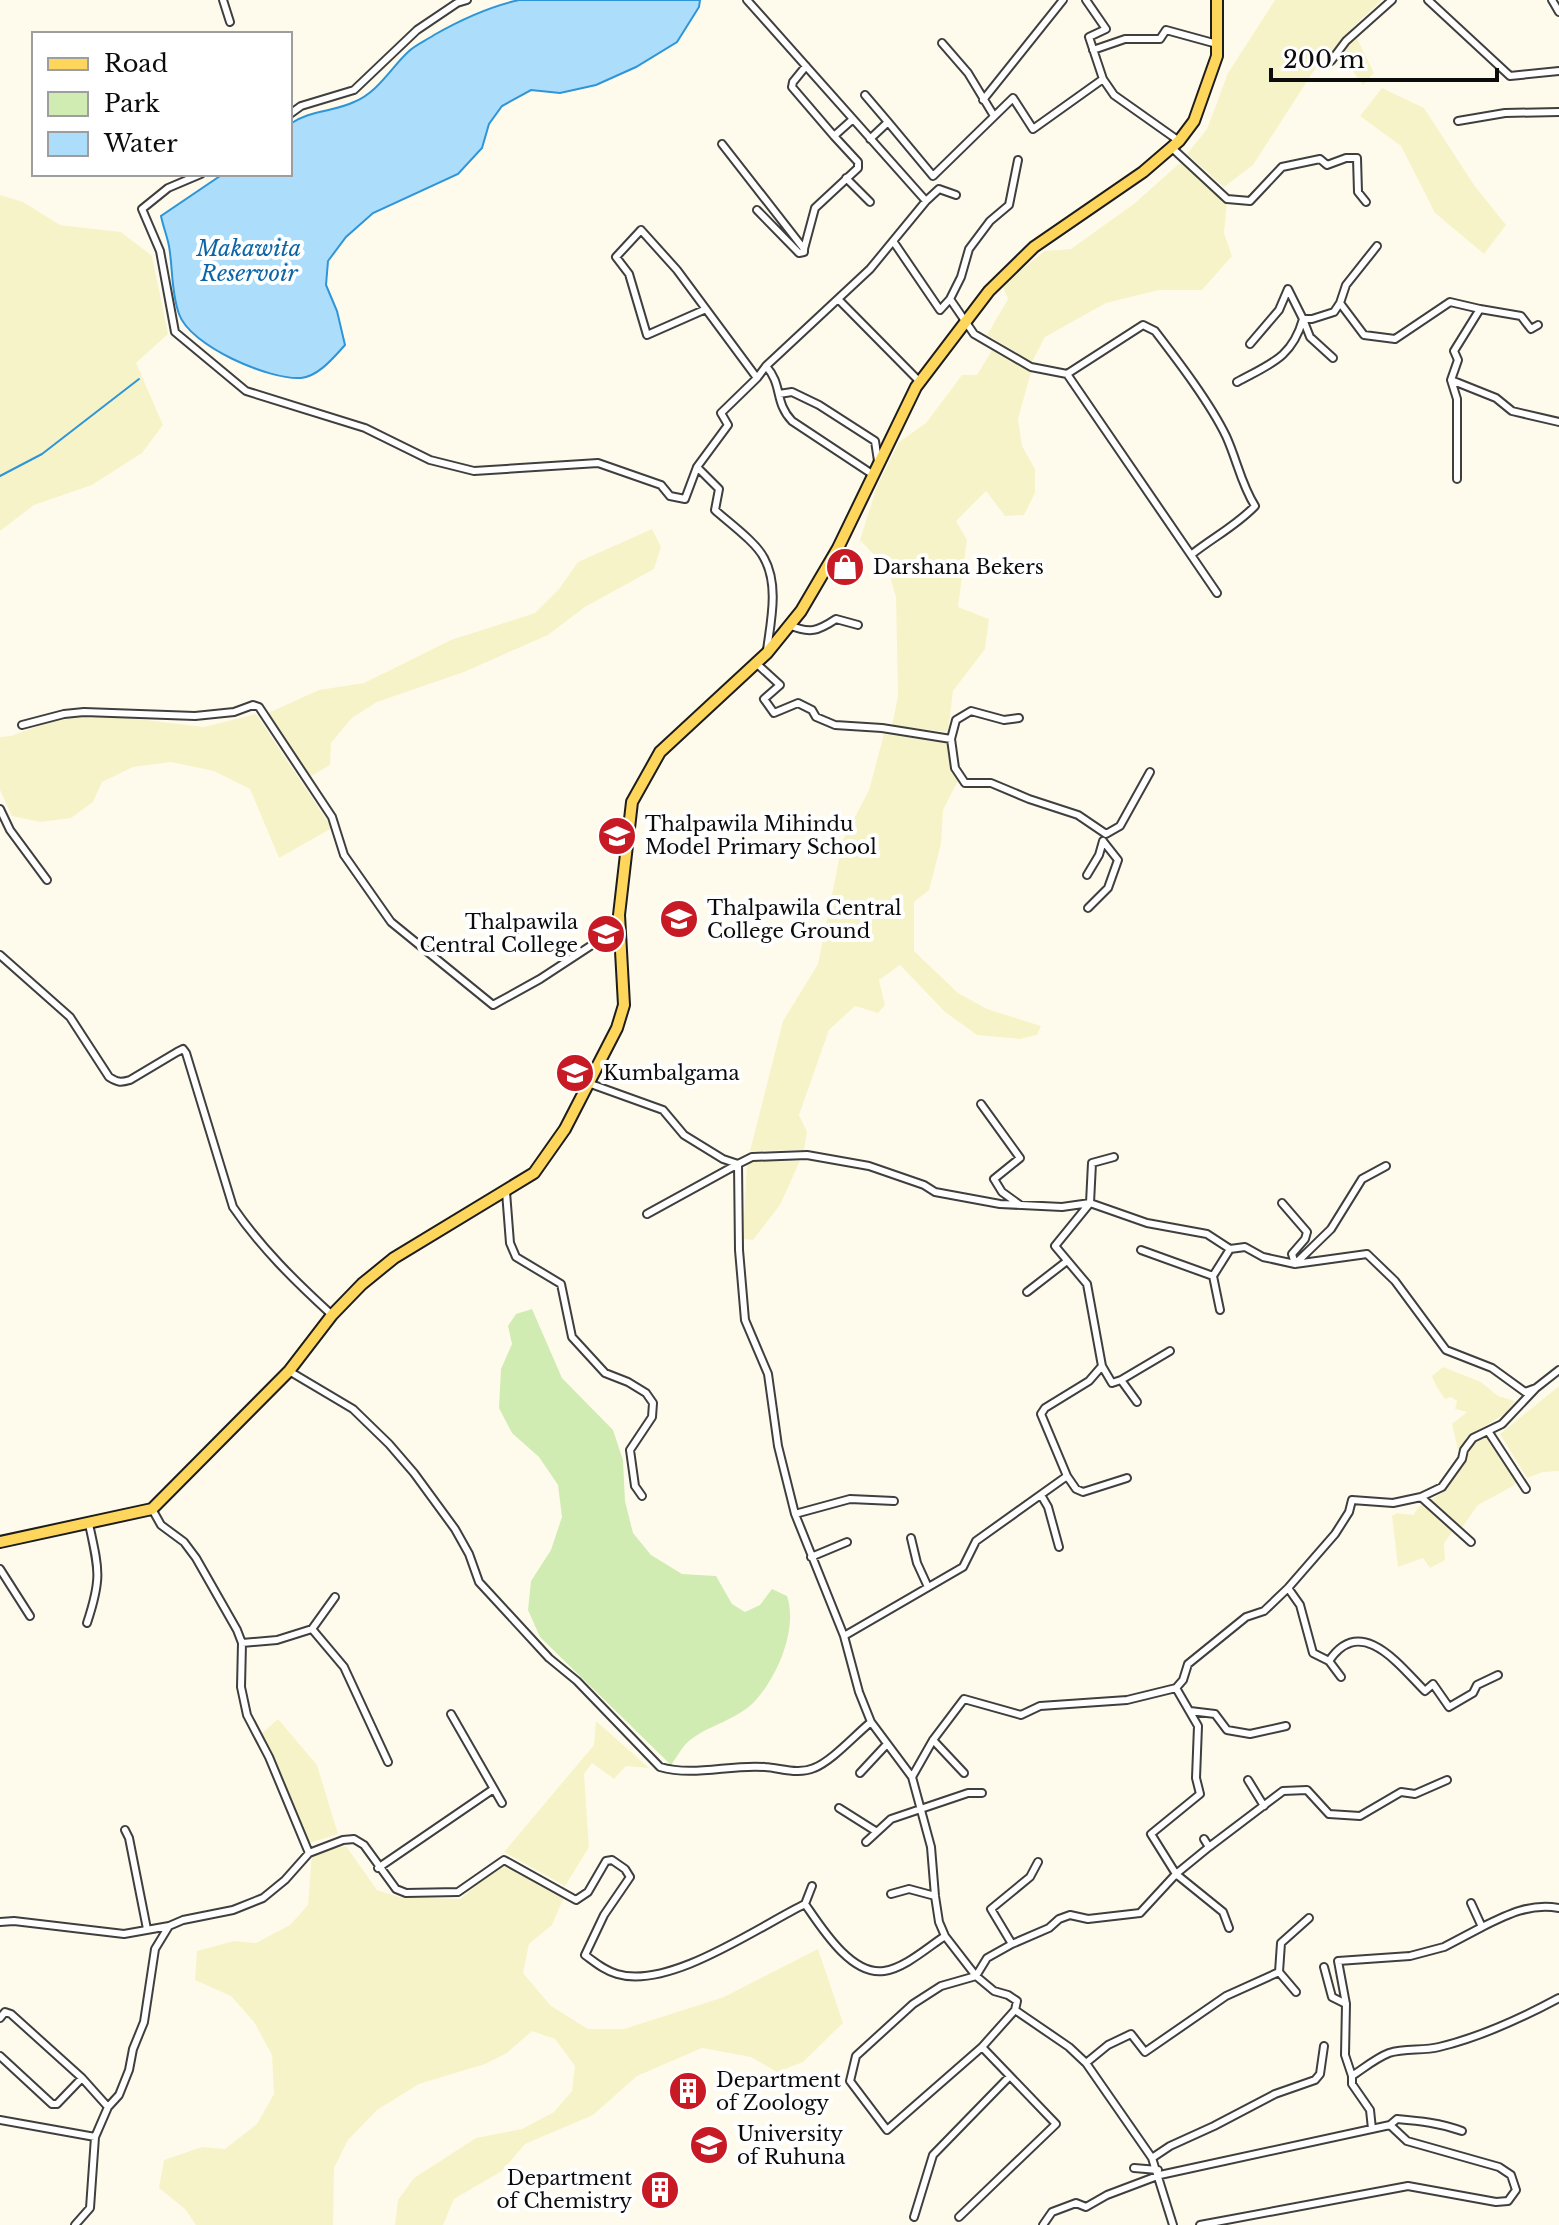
<svg xmlns="http://www.w3.org/2000/svg" width="1559" height="2225" viewBox="0 0 1559 2225" font-family="'Libre Baskerville',serif">
<style>
.farmland{fill:#f7f3c9}
.green{fill:#d1ecb2}
.water{fill:#acdefb;stroke:#2d95d8;stroke-width:2}
.lines{fill:none;stroke-linecap:round;stroke-linejoin:round}
.stream{stroke:#2d95d8;stroke-width:2}
.minor-casing{stroke:#3f3f3f;stroke-width:10}
.primary-casing{stroke:#1d1d1d;stroke-width:14}
.minor{stroke:#fff;stroke-width:6}
.primary{stroke:#ffd65c;stroke-width:10}
.labels{text-anchor:middle;stroke-width:8;stroke-linejoin:round;paint-order:stroke}
.poi-label{font-size:20px;fill:#0c0c0c;stroke:#fff;text-anchor:start}
.water-label{font-size:22px;font-style:italic;fill:#0c65a7;stroke:#fff}
</style>
<rect width="100%" height="100%" fill="#fffbec"/>
<path class="farmland" d="M1275,0H1382L1352,28L1374,73L1363,85L1347,63L1324,55L1253,165L1224,187L1187,154L1207,129L1228,73Z
M1382,88L1424,108L1474,185L1506,225L1484,254L1435,213L1401,146L1360,116Z
M1182,161L1227,203L1224,233L1232,256L1202,290H1159L1106,303L1045,337L1032,362L987,335L1008,299L1003,287L1021,270L1045,251L1071,249L1135,203Z
M0,195L23,202L60,225L121,232L152,256L168,334L136,363L163,425L142,453L92,485L34,505L0,531Z
M992,350L1031,372L1018,419L1022,446L1035,469V493L1024,515L1005,516L986,491L956,521L967,540L958,607L989,619L985,649L953,691L948,732L892,726L898,696L896,597L888,570L860,540L877,486L899,442L926,423L962,375H977Z
M652,529L661,547L654,569L585,607L548,635L464,672L377,702L352,718L331,743L330,765L310,777L268,713L319,690L364,683L451,640L535,613L559,589L578,562Z
M95,714L204,727L256,714L332,828L279,858L250,789L214,771L171,762L133,767L102,782L93,802L71,818L40,822L12,816L0,790V737L11,736L62,717Z
M884,734L948,743L952,768L958,781L943,810L941,844L929,890L914,902V951L958,993L987,1009L1041,1026L1037,1035L1020,1039L977,1035L945,1012L900,965L879,980L885,1005L878,1013L855,1006L829,1030L799,1115L807,1132L804,1150L750,1151L783,1021L818,964L843,840L869,790Z
M800,1161L780,1205L753,1240L743,1239L747,1162Z
M1443,1367L1481,1382L1498,1396L1515,1401L1505,1414L1466,1437L1464,1444L1458,1450L1452,1424L1467,1412L1455,1409L1457,1401L1451,1397L1445,1399L1436,1386L1432,1376Z
M1559,1386V1471L1543,1472L1527,1478L1500,1434Z
M1489,1436L1517,1481L1513,1486L1478,1505L1461,1529L1431,1500L1444,1491L1475,1443Z
M1422,1503L1453,1530L1444,1544L1445,1560L1430,1568L1423,1558L1398,1567L1392,1516L1397,1513L1413,1515Z
M278,1719L317,1765L338,1834L310,1843L261,1734Z
M596,1721L649,1768L626,1766L614,1779L592,1763L584,1774L589,1847L565,1886L504,1852L594,1745Z
M346,1846L377,1890L399,1897L460,1899L503,1862L564,1897L552,1925L529,1944L523,1973L551,2006L588,2029H624L724,1997L818,1949L843,2023L803,2062L777,2072L751,2057L702,2048L637,2076L593,2115L525,2144L502,2171L454,2199L443,2225H395L398,2200L414,2178L476,2138L522,2129L554,2112L572,2091L575,2066L555,2039L532,2031L507,2053L485,2064L419,2084L377,2110L348,2140L334,2168L333,2225H196L185,2209L159,2188L164,2160L202,2147L225,2149L257,2124L274,2094L272,2055L254,2022L231,1996L195,1980L197,1951L234,1941L256,1943L290,1925L308,1905L312,1853Z"/>
<path class="green" d="M532,1309L562,1378L613,1430L623,1460L625,1501L633,1533L651,1555L682,1574L716,1576L732,1604L745,1612L760,1605L772,1589L787,1596C798,1628 778,1676 755,1701C737,1720 711,1724 690,1740C683,1745 677,1757 671,1765L540,1637L528,1610L531,1581L551,1550L562,1517L558,1485L539,1457L512,1433L499,1408L501,1369L512,1344L508,1326L516,1314Z"/>
<path class="water" d="M519,0H700L699,7L677,42L636,67L596,85L560,93L531,90L502,106L489,124L482,148L458,174L373,213L346,237L328,261L326,285L337,311L345,345C334,357 319,376 301,378C269,380 190,346 179,314C171,292 173,269 169,246C167,236 163,226 161,216L223,174H290V124C310,110 333,112 354,102C378,92 390,69 408,52C415,45 425,41 434,35C462,19 488,7 519,0Z"/>
<g class="lines">
<path class="stream" d="M0,476L42,454L139,379"/>
<defs>
<path id="minor" d="M223,0L230,22
M747,0L926,201L870,269L766,366
M1086,0L1106,29L1089,37L1103,79
M1428,0L1510,76L1559,71
M1552,0L1559,12
M942,43L968,73L994,116
M1093,50L1125,39H1160L1166,30L1217,44
M1331,61L1346,41L1392,0
M806,66L793,82L792,87L834,136L853,119
M865,95L888,122L870,139
M983,100L1063,0
M290,114L301,106L354,90L417,30L457,3L467,0
M1458,121L1505,113L1559,112
M888,122L933,176L1013,98L1033,129L1103,79L1114,95L1179,141
M722,144L804,249
M1171,147L1227,199L1250,201L1282,167L1320,159L1327,165L1346,158H1357L1358,192L1366,202
M201,174L168,188L142,209L160,251L175,332L246,391L365,428L430,460L474,471L598,463L661,485L670,496L685,499L697,467
M846,178L870,202
M926,201L939,189L956,195
M757,210L799,253L804,252V249
M893,241L940,310L950,299L974,334L1031,367L1067,374L1143,325L1155,331C1178,361 1210,403 1226,436C1237,460 1241,484 1255,506C1236,526 1212,538 1191,555L1067,374
M1377,246L1346,285L1340,303L1364,335L1395,339L1450,302L1480,309
M804,249L815,208L858,168V162L834,136
M838,299L920,382
M950,299L961,277L969,249L990,221L1009,205L1018,160
M706,309L647,335L629,274L616,257L641,230L677,270L757,378
M1303,319L1310,337L1333,358
M1538,325L1531,329L1521,316L1480,309L1454,351L1458,360L1451,380L1496,398L1512,411L1559,422
M1250,344L1279,310L1288,289L1303,319H1312L1334,312L1340,303
M1451,380L1457,399V479
M1237,382C1270,364 1292,358 1303,319
M779,394L792,392L819,405L875,441L878,461
M1191,555L1217,593
M789,625C810,634 818,631 836,619L858,625
M767,650C771,620 779,585 764,558C756,542 728,522 715,510L719,489L697,467L728,425L721,413L757,378L766,366C783,385 774,402 792,421L872,474
M756,663L780,685L764,699L774,713L798,703L812,710L816,717L835,725L882,728L951,739L955,768L965,783H991L1029,799L1078,815L1106,834L1120,826L1150,772
M22,725L64,714L84,712L195,716L234,712L253,705L259,707L332,817L344,855L391,922L493,1005L540,979L598,941L619,937
M951,739L956,720L971,711L1004,720L1019,718
M0,809L10,830L47,880
M1087,875L1099,855L1103,841
M1088,908L1108,888L1118,860L1103,841
M0,955L70,1017L109,1077C117,1082 120,1083 130,1080L177,1052L183,1049L186,1053L233,1207C261,1248 296,1282 332,1315
M588,1083L663,1110L684,1135L723,1159L738,1164L752,1157L807,1155L869,1166L924,1185L935,1192L1000,1204L1062,1207L1090,1203L1147,1223L1207,1234L1230,1249L1245,1247L1263,1257L1295,1264L1367,1254L1395,1281L1446,1350L1492,1368L1525,1392L1536,1388
M981,1104L1020,1158L994,1179L1002,1192L1020,1205
M738,1164L739,1250L745,1320L768,1374L778,1446L795,1514L844,1636L859,1692L871,1722L912,1777L931,1847L935,1896L939,1922L945,1936L976,1976L994,1991L1008,1995L1017,2001L1015,2010L1069,2047L1086,2063L1152,2158L1173,2225
M506,1192L510,1243L516,1257L561,1284L572,1337L605,1373L628,1382L646,1393L653,1403L652,1417L630,1450L635,1486L642,1496
M1282,1203L1307,1232L1305,1239L1292,1254L1295,1264
M647,1214L738,1164
M1141,1250L1213,1276
M1295,1264L1331,1229L1362,1179L1386,1166
M1027,1292L1067,1261
M1220,1310L1213,1276L1230,1249
M1102,1366L1112,1383L1121,1380L1137,1402
M289,1371L353,1409L389,1444L414,1473L455,1529L469,1554L479,1582L549,1658L577,1681L660,1767C694,1777 730,1764 765,1767C781,1768 798,1775 814,1768C832,1761 855,1735 871,1722
M1121,1380L1170,1351
M1488,1431L1526,1489
M1067,1476L1076,1489L1083,1492L1127,1478
M1041,1495L1048,1507L1059,1547
M1421,1497L1471,1542
M152,1509L161,1525L184,1542L196,1558L237,1630L242,1643L241,1687L247,1715L269,1757L309,1853
M795,1514L850,1499L894,1501
M911,1538L917,1563L928,1587
M811,1557L847,1542
M0,1569L30,1616
M1288,1588L1300,1605L1313,1653L1329,1661L1341,1677
M87,1623C102,1578 99,1570 89,1524
M312,1629L335,1597
M844,1636L963,1567L976,1541L1067,1476L1041,1414L1045,1408L1089,1381L1102,1366L1087,1284L1055,1246L1090,1203L1092,1163L1114,1157
M242,1643L277,1640L312,1629L344,1667L388,1762
M1329,1661C1361,1613 1400,1666 1425,1691L1433,1684L1449,1707L1473,1693L1477,1685L1498,1675
M1176,1688L1198,1726L1196,1778L1200,1794L1151,1834L1176,1874L1209,1847L1204,1839
M1190,1711L1215,1714L1227,1730L1250,1734L1286,1726
M451,1714L502,1803
M933,1740L964,1773
M860,1773L887,1744
M912,1777L933,1740L964,1699L1021,1715L1040,1706L1127,1700L1176,1688L1183,1680L1188,1664L1246,1617L1264,1611L1288,1588L1335,1534L1349,1512L1352,1500L1393,1503L1421,1497L1442,1487L1462,1459L1464,1450L1473,1438L1502,1424L1536,1388L1559,1370
M1248,1780L1264,1806
M839,1808L877,1832
M125,1830L129,1838L147,1929
M866,1842L891,1819L968,1793H982
M1209,1847L1283,1791L1307,1790L1329,1814L1360,1816L1401,1792L1415,1794L1447,1780
M378,1868L492,1790
M812,1886L805,1904C821,1927 851,1976 884,1971C905,1968 928,1947 945,1936
M891,1894L909,1889L935,1896
M0,1922L14,1921L124,1934L169,1926
M1482,1927C1508,1914 1530,1903 1559,1908
M1012,1944L991,1909L1030,1877L1038,1862
M1324,1967L1332,1997L1346,2004
M1279,1972L1296,1992
M1015,2010L982,2047L887,2130L850,2081L856,2056L913,2004L941,1986L976,1976L987,1958L1012,1944L1049,1928L1059,1919L1070,1915L1088,1919L1140,1913L1176,1874L1223,1912L1229,1928
M0,2018L5,2012L11,2014L82,2078L57,2104H52L0,2056
M1086,2063L1108,2045L1131,2034L1145,2052L1226,1996L1279,1972L1281,1943L1309,1918
M1352,2076L1345,2055L1346,2004L1338,1961L1410,1956L1444,1947L1482,1927L1471,1903
M82,2078L108,2107
M0,2120L95,2137L108,2107L119,2095L129,2070L133,2049L144,2022L155,1949L169,1926L183,1920L233,1910L263,1898L285,1880L309,1853L343,1840L354,1839L364,1845L396,1889L406,1893L458,1892L504,1860L576,1900L588,1892L606,1861L612,1860L625,1869L630,1877L604,1915L585,1955C596,1963 604,1970 617,1974C669,1990 758,1927 805,1904
M1372,2129L1370,2110L1352,2084V2076C1364,2068 1376,2058 1389,2053C1405,2048 1423,2051 1439,2047C1481,2037 1520,2019 1559,1998
M1152,2158L1170,2146L1214,2126L1275,2094L1315,2080L1320,2074L1324,2046
M1134,2168L1158,2170
M914,2217L933,2155L1009,2077
M959,2217L1056,2124L982,2047
M75,2225L90,2208L95,2137
M1043,2225L1052,2212L1076,2203L1086,2207L1107,2195L1160,2175L1390,2125
M1200,2225L1408,2186L1496,2202L1508,2201L1516,2190L1511,2175L1499,2167L1407,2141L1390,2125L1397,2119C1420,2121 1440,2123 1462,2131"/>
<path id="primary" d="M0,1542L152,1509L289,1371L332,1315L362,1284L394,1258L534,1173L565,1129L617,1028L624,1005L619,915L632,802L660,752L767,653L801,611L838,548L916,387L989,291L1034,247L1143,172L1179,141L1194,121L1217,56V0"/>
</defs>
<use href="#minor" class="minor-casing"/>
<use href="#primary" class="primary-casing"/>
<use href="#minor" class="minor"/>
<use href="#primary" class="primary"/>
</g>
<defs>
<symbol id="shop-disc" viewBox="-11 -11 22 22"><circle r="9.5" fill="#c71a24" stroke="#fff"/><path d="M-5-2.5h2.3a2.7 3.5 0 0 1 5.4 0H5L5.5 6h-11ZM-1.5-2.5h3a1.5 2.3 0 0 0-3 0Z" fill="#fff"/></symbol>
<symbol id="school-disc" viewBox="-11 -11 22 22"><circle r="9.5" fill="#c71a24" stroke="#fff"/><path d="M0-5L7-2L0 1L-7-2ZM-4 1L0 2.5L4 1V4Q0 6-4 4Z" fill="#fff"/></symbol>
<symbol id="building-disc" viewBox="-11 -11 22 22"><circle r="9.5" fill="#c71a24" stroke="#fff"/><path d="M-4-6H4V6H1V3H-1V6H-4ZM-2.5-4.3h1.7v1.8h-1.7ZM.8-4.3h1.7v1.8H.8ZM-2.5-1h1.7V.8h-1.7ZM.8-1h1.7V.8H.8Z" fill="#fff"/></symbol>
<symbol id="university-disc" viewBox="-11 -11 22 22"><circle r="9.5" fill="#c71a24" stroke="#fff"/><path d="M0-5L7-2L0 1L-7-2ZM-4 1L0 2.5L4 1V4Q0 6-4 4Z" fill="#fff"/></symbol>
</defs>
<g fill-rule="evenodd">
<use href="#shop-disc" x="823" y="545" width="44" height="44"/>
<use href="#school-disc" x="595" y="814" width="44" height="44"/>
<use href="#school-disc" x="657" y="897" width="44" height="44"/>
<use href="#school-disc" x="584" y="912" width="44" height="44"/>
<use href="#school-disc" x="553" y="1051" width="44" height="44"/>
<use href="#building-disc" x="666" y="2069" width="44" height="44"/>
<use href="#university-disc" x="687" y="2123" width="44" height="44"/>
<use href="#building-disc" x="638" y="2168" width="44" height="44"/>
</g>
<g class="labels">
<g class="poi-label">
<text x="873" y="574">Darshana Bekers</text>
<text x="645" y="831">Thalpawila Mihindu<tspan x="645" dy="23">Model Primary School</tspan></text>
<text x="707" y="915">Thalpawila Central<tspan x="707" dy="23">College Ground</tspan></text>
<text x="578" y="929" text-anchor="end">Thalpawila<tspan x="578" dy="23">Central College</tspan></text>
<text x="603" y="1080">Kumbalgama</text>
<text x="716" y="2087">Department<tspan x="716" dy="23">of Zoology</tspan></text>
<text x="737" y="2141">University<tspan x="737" dy="23">of Ruhuna</tspan></text>
<text x="632" y="2185" text-anchor="end">Department<tspan x="632" dy="23">of Chemistry</tspan></text>
</g>
<g class="water-label">
<text x="249" y="256">Makawita<tspan x="249" dy="25">Reservoir</tspan></text>
</g>
</g>
<rect x="32" y="32" width="260" height="144" fill="#ffffff" stroke="#9e9e9e" stroke-width="2"/>
<rect x="48" y="58" width="40" height="12" fill="#ffd65c" stroke="#9e9e9e" stroke-width="2"/>
<text x="104" y="72" font-size="24" fill="#0c0c0c">Road</text>
<rect x="48" y="92" width="40" height="24" fill="#d1ecb2" stroke="#9e9e9e" stroke-width="2"/>
<text x="104" y="112" font-size="24" fill="#0c0c0c">Park</text>
<rect x="48" y="132" width="40" height="24" fill="#acdefb" stroke="#9e9e9e" stroke-width="2"/>
<text x="104" y="152" font-size="24" fill="#0c0c0c">Water</text>
<path d="M1271 68v12h226v-12" fill="none" stroke="#0c0c0c" stroke-width="4"/>
<text x="1283" y="68" font-size="24" fill="#0c0c0c" stroke="#ffffff" stroke-width="6" paint-order="stroke">200 m</text>
</svg>
